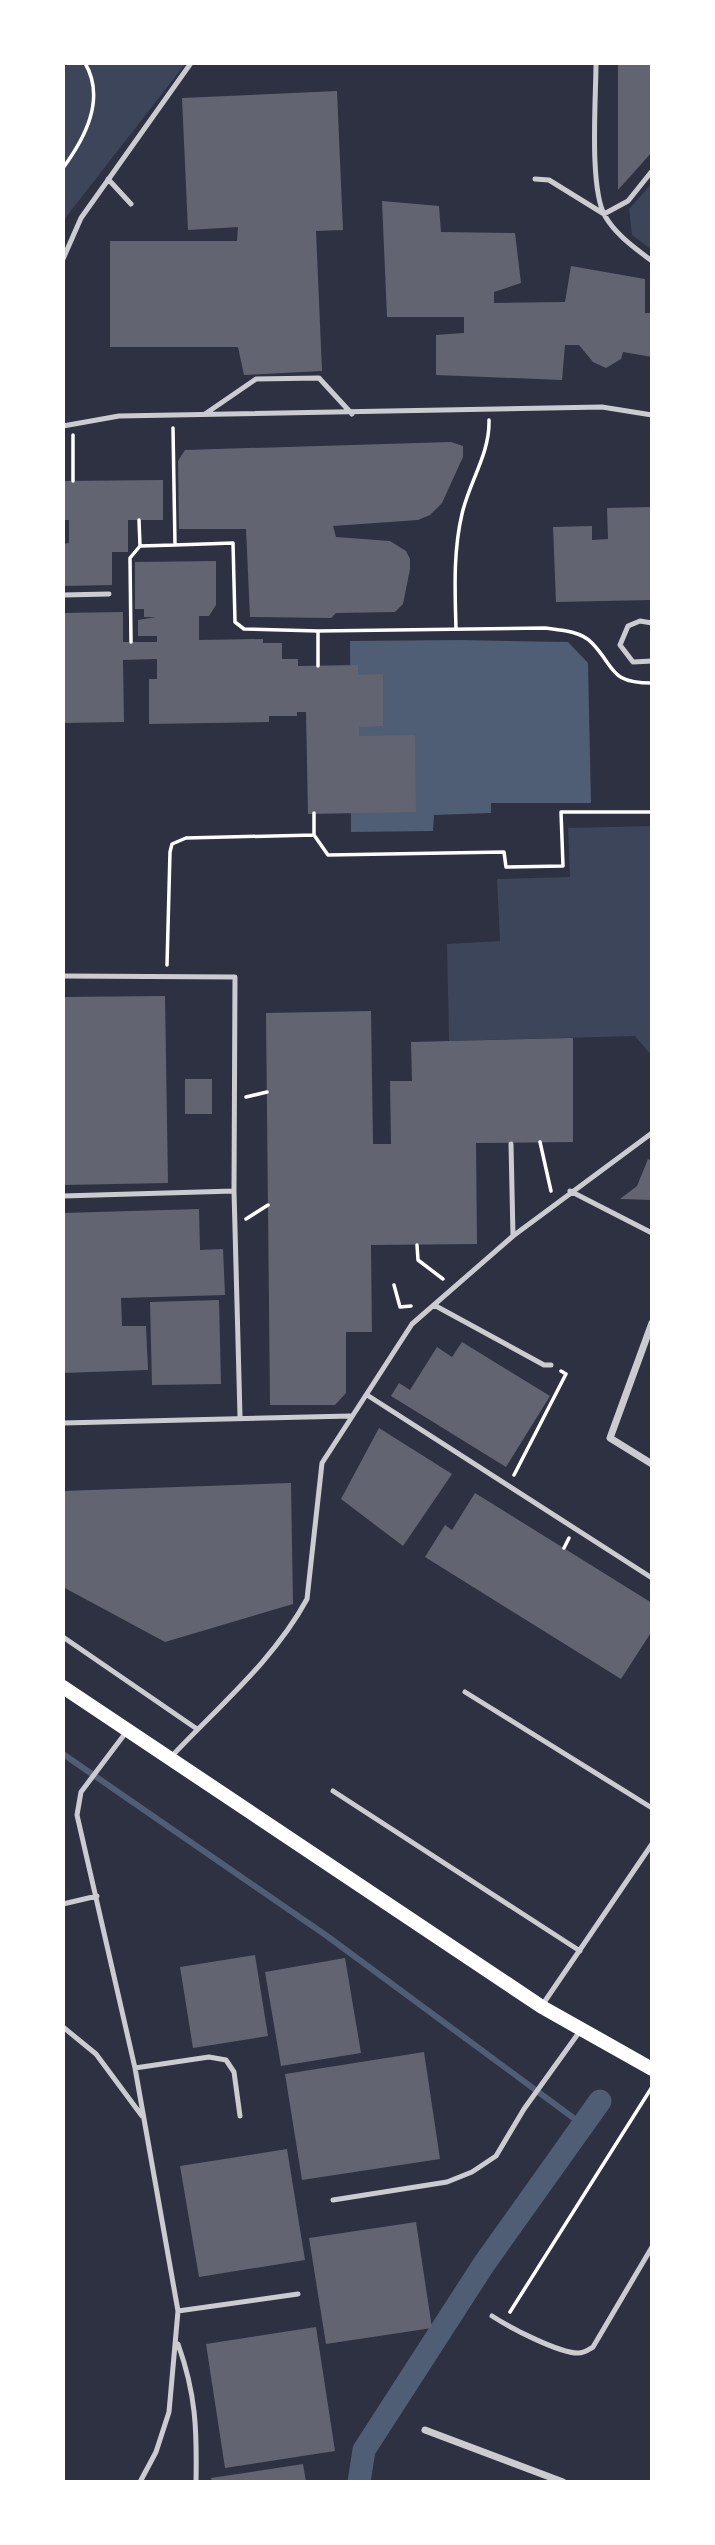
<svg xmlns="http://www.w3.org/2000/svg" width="715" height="2545" viewBox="0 0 715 2545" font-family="Overpass,sans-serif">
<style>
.green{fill:#3c4559}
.water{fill:#4f5d75}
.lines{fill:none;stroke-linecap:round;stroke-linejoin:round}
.stream{stroke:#4f5d75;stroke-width:6}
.canal{stroke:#4f5d75;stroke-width:23}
.building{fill:#626471}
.path{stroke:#fff;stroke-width:3.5}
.service{stroke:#caccd0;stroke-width:5}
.minor{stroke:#caccd0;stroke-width:7}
.secondary{stroke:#fff;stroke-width:14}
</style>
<rect width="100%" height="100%" fill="#2d3142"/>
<path class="green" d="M63,63H186L63,221Z
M652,183V250L632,235L629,209Z
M652,826V1056L635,1036L449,1041L447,944L500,941L497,879L570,877L568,828Z"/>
<path class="water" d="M459,640L568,642L588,663L591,803H491V813L434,815L433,831L351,832L350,641Z"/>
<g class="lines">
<path class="stream" d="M63,1754L327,1936L583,2125"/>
<path class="canal" d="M359,2482L364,2450L484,2264L600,2101"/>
</g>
<path class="building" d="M618,63H652V152L618,190Z
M337,91L343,230L316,231L322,371L244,375L238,347H110V241H237L238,227L188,230L182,98Z
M382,201L439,206L441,232L515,233L521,283L494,292V303L565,302L571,266L645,279V313H652V357L623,352L621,359L606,368L593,362L579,345H565L562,380L436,375V335L464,333V317H387Z
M451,442L463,446V457L442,503L430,515L418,520L333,526L336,537L390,541L406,551L410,559V569L403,604L395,612L336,613L331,618L250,617L246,529H179L178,461L185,450Z
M163,480V520H128V552H112V585L63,586V544L69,543V520H63V481Z
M652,507V600L556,602L553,527L592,526V540L608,539L607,508Z
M216,561V605L209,616H199V640L263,639V643H282V659H298V666L358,665V675L383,674V726L359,727V736L415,735L416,812L308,814L306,712H297V716H269V722L149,724V679H157V659L123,660L124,722L63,723V613L123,612V642H157V636H138V620L156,617H144V609H135V562Z
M165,996L168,1183L63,1185V997Z
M371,1011L373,1144H391L390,1081H412L411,1042L573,1038V1142L476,1143L477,1244L371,1245L372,1332H346V1393L335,1405H270L266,1013Z
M185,1079H212V1114H185Z
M648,1159L652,1161V1200L620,1199L637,1186Z
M199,1209L200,1250L223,1249L225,1295L121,1298L122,1326H146L148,1370L63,1373V1213Z
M219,1300L221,1384L152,1385L150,1302Z
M462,1342L550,1396L506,1467L391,1396L399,1383L410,1390L437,1347L452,1357Z
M379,1428L452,1474L403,1546L341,1499Z
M291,1483L293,1604L165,1642L63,1587V1491Z
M475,1493L652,1603V1631L621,1679L425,1557L445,1525L452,1530Z
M255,1955L268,2036L193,2048L180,1967Z
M345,1958L361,2053L281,2066L265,1972Z
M424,2052L440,2159L302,2180L285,2074Z
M287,2149L305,2260L199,2277L180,2166Z
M416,2222L432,2328L326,2344L309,2238Z
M316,2327L335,2451L225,2468L206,2344Z
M303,2464L306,2482H212L211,2478Z"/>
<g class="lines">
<path class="path" d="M63,168C85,138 106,99 85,63
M173,428L175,545L233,543L235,622L244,629L318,631
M73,435V481
M139,520L140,546
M456,629C455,591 453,552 462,514C469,482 490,454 489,420
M131,642L130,558L140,546L175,545
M318,666V631L545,628C560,630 581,631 592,643C616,668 609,683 652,683
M314,835V813
M167,965L170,852L172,844L186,838L314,835L328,855L504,852L506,867L563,866L561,812H652
M246,1097L267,1092
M540,1142L551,1191
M246,1219L268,1205
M417,1245L418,1260L443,1279
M394,1285L400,1307L411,1306
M514,1475L566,1374L561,1371
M564,1548L569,1538
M510,2312L652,2087"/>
<path class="service" d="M596,63C596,98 589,188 605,216C616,235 635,248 652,261
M108,179L131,204
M535,179L549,180L604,214L628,201L652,171
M63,259L81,218L191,63
M205,414L256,379L319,378L352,414
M63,426L119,416L602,407L652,415
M63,595L109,594
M652,623L640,621L628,626L620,645L633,662L652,661
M63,976L235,977L234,1191L240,1416
M511,1144L513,1236
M570,1191L652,1233
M63,1196L234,1191
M434,1305L544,1365H551
M367,1395L652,1578
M63,1423L350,1416
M63,1637L197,1729
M465,1692L652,1808
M127,1731L81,1792L77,1815L135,2068L178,2311L169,2412L156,2452L140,2482
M171,1757C218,1707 274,1660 307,1599L322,1463L412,1324L513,1236L652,1133
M333,1791L580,1951
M63,1904L97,1896
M543,2004L652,1844
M63,2027L96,2054L142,2116
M135,2068L209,2057L226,2060L234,2072L240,2116
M333,2200L447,2182L472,2172L496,2156L524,2109L580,2031
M178,2311L298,2294
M492,2316C509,2327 558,2353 578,2353C585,2353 588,2350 593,2347L652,2247
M178,2344C196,2394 197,2430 196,2482"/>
<path class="minor" d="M652,1323L610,1438L652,1464
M425,2430L563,2482"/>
<path class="secondary" d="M63,1687L542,2007L652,2069"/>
</g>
<rect width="715" height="2545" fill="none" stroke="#ffffff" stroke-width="130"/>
</svg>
